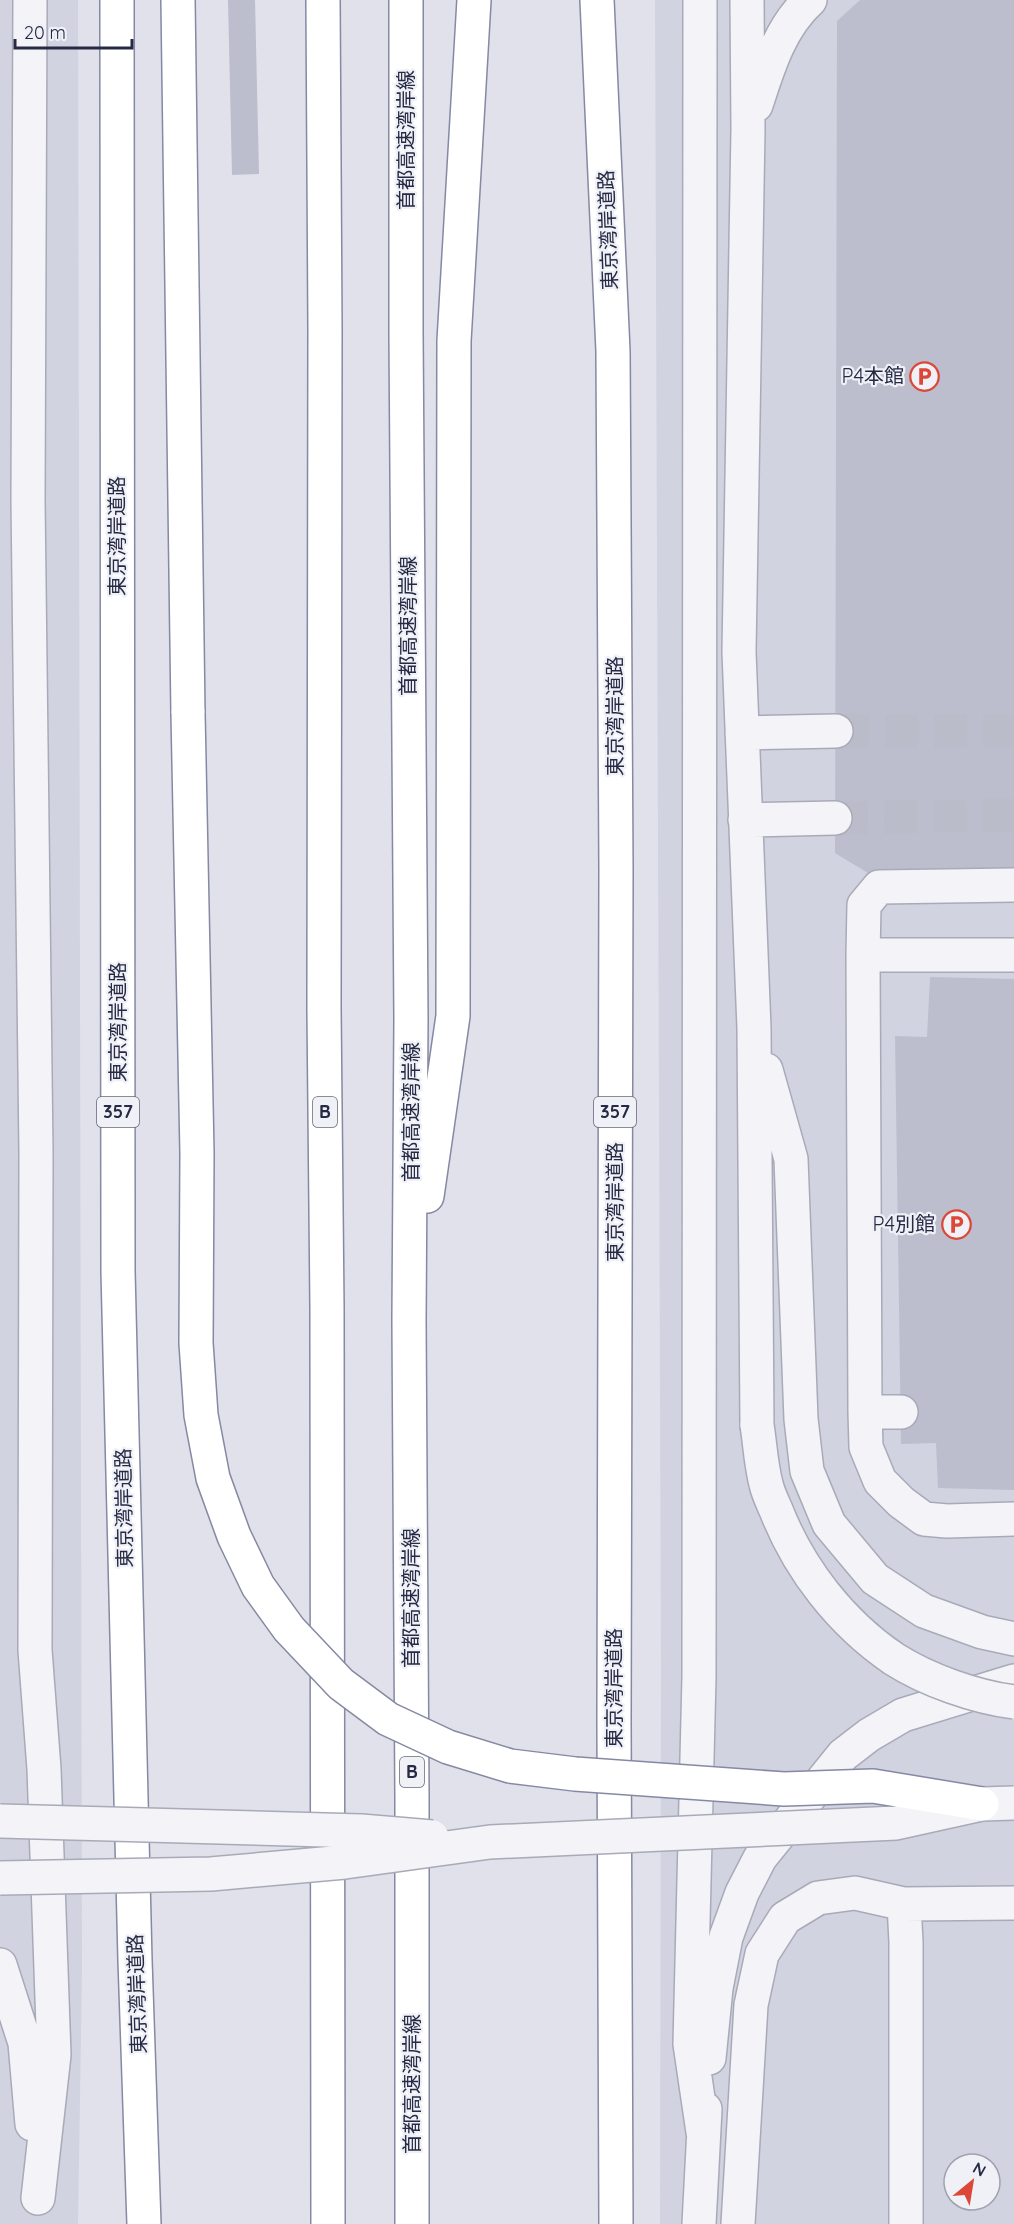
<svg xmlns="http://www.w3.org/2000/svg" width="1014" height="2224" viewBox="0 0 1014 2224" font-family="Quicksand,'Noto Sans JP',sans-serif">
<style>
.built{fill:#d1d3e0;fill-rule:evenodd}
.building{fill:#bcbece}
.lines{fill:none;stroke-linecap:round;stroke-linejoin:round}
.minor-tunnel{stroke:#bbbcc9;stroke-width:33;stroke-dasharray:33 16;stroke-linecap:butt}
.minor-casing{stroke:#a8aab8;stroke-width:36}
.highway-casing{stroke:#8589a3;stroke-width:36}
.minor{stroke:#f3f3f8;stroke-width:33}
.highway{stroke:#fff;stroke-width:33}
.minor-bridge-casing{stroke:#a8aab8;stroke-width:36;stroke-linecap:butt}
.highway-bridge-casing{stroke:#8589a3;stroke-width:36;stroke-linecap:butt}
.minor-bridge{stroke:#f3f3f8;stroke-width:33}
.highway-bridge{stroke:#fff;stroke-width:33}
.labels{text-anchor:middle;stroke-width:4.5;stroke-linejoin:round;paint-order:stroke}
.shield{fill:#eff1f7;stroke:#62667a;stroke-width:1.5}
.shield-label{font-size:18px;font-weight:bold;fill:#262a44}
.street-label{font-size:20px;fill:#262a44;stroke:#eff1f7}
.poi-label{font-size:20px;fill:#262a44;stroke:#eff1f7;text-anchor:end}
</style>
<rect width="100%" height="100%" fill="#e0e1ea"/>
<path class="built" d="M0,0H78L82,1971L78,2224H0Z
M655,0H1014V2224H660L661,1671ZM954,2164H990V2200H954Z"/>
<path class="building" d="M228,0H255L259,174L232,175Z
M860,0H1014V872L868,873L835,853L837,21Z
M930,977L1014,979V1490L938,1488L936,1443L901,1444L895,1036L927,1037Z"/>
<g class="lines">
<path class="minor-tunnel" d="M836,731H1014
M835,818L1014,815"/>
<defs>
<path id="minor" d="M30,0L28,500L36,1153L35,1650L44,1769L54,2055L38,2198
M700,0L699,1677L690,2044L703,2132
M747,0L748,129L739,652L754,1028L757,1425
M756,105C768,68 780,27 810,0
M742,733L836,731
M745,820L835,818
M1014,885L879,887L864,905L863,955H1014
M863,955L865,1412H901
M766,1070L791,1159L801,1419L807,1471L829,1524L875,1579L924,1611L982,1632L1014,1639
M865,1412L866,1447L880,1481L901,1502L924,1519L947,1521L1014,1519
M904,1904L906,1942V2224
M0,1965L25,2043L32,2124
M709,2058L716,1988L726,1937L742,1893L760,1858L843,1755L869,1735L903,1715L1014,1681
M699,2224L705,2109
M738,2224L751,2005L762,1954L785,1918L818,1898L855,1893L904,1904L1014,1903"/>
<path id="highway" d="M117,0L118,1271L135,1960L144,2224
M178,0L188,713
M323,0L325,329L324,1009L327,1308L328,2224
M406,0V333L411,1019L409,1320L412,1798V2224
M597,0L613,351L616,870L614,1721L616,2224
M427,1196L453,1016L454,341L474,0"/>
</defs>
<use href="#minor" class="minor-casing"/>
<use href="#highway" class="highway-casing"/>
<use href="#minor" class="minor"/>
<use href="#highway" class="highway"/>
<defs>
<path id="minor-bridge" d="M757,1425C760,1444 761,1465 766,1484C768,1493 772,1501 776,1510C799,1569 841,1623 894,1659C927,1680 975,1697 1014,1702
M0,1821L361,1831L432,1837
M0,1878L211,1874L345,1862L490,1842L896,1823L982,1804L1014,1803"/>
<path id="highway-bridge" d="M188,713L197,1153L196,1343L201,1415L213,1478L234,1536L258,1586L289,1629L341,1684L388,1719L448,1747L510,1766L575,1774L784,1789L873,1786L982,1804"/>
</defs>
<use href="#minor-bridge" class="minor-bridge-casing"/>
<use href="#highway-bridge" class="highway-bridge-casing"/>
<use href="#minor-bridge" class="minor-bridge"/>
<use href="#highway-bridge" class="highway-bridge"/>
</g>
<defs>
<symbol id="parking-ring" viewBox="-11 -11 22 22"><circle r="9.5" fill="#eff1f7" stroke="#dd4737" stroke-width="1.5"/><path d="M-3.5-5.5H1a3.5 3.5 0 0 1 0 7H-1V5.5H-3.5ZM-1-3.4V-.6H.8a1.4 1.4 0 0 0 0-2.8Z" fill="#dd4737"/></symbol>
</defs>
<g fill-rule="evenodd">
<use href="#parking-ring" x="908" y="360" width="33" height="33"/>
<use href="#parking-ring" x="940" y="1208" width="33" height="33"/>
</g>
<g class="labels">
<g class="shield">
<rect x="97" y="1097" width="42" height="30" rx="4.5"/>
<rect x="313" y="1097" width="24" height="30" rx="4.5"/>
<rect x="594" y="1097" width="42" height="30" rx="4.5"/>
<rect x="400" y="1757" width="24" height="30" rx="4.5"/>
</g>
<g class="shield-label">
<text x="118" y="1118">357</text>
<text x="325" y="1118">B</text>
<text x="615" y="1118">357</text>
<text x="412" y="1778">B</text>
</g>
<g class="street-label">
<text transform="translate(406 140) rotate(-90)" y="7">首都高速湾岸線</text>
<text transform="translate(608 230) rotate(-92)" y="7">東京湾岸道路</text>
<text transform="translate(117 536) rotate(-90)" y="7">東京湾岸道路</text>
<text transform="translate(408 626) rotate(-90)" y="7">首都高速湾岸線</text>
<text transform="translate(615 716) rotate(-90)" y="7">東京湾岸道路</text>
<text transform="translate(118 1022) rotate(-90)" y="7">東京湾岸道路</text>
<text transform="translate(411 1112) rotate(-90)" y="7">首都高速湾岸線</text>
<text transform="translate(615 1202) rotate(-90)" y="7">東京湾岸道路</text>
<text transform="translate(124 1508) rotate(-91)" y="7">東京湾岸道路</text>
<text transform="translate(411 1598) rotate(-90)" y="7">首都高速湾岸線</text>
<text transform="translate(614 1688) rotate(-90)" y="7">東京湾岸道路</text>
<text transform="translate(137 1994) rotate(-92)" y="7">東京湾岸道路</text>
<text transform="translate(412 2084) rotate(-90)" y="7">首都高速湾岸線</text>
</g>
<g class="poi-label">
<text x="904" y="383">P4本館</text>
<text x="935" y="1231">P4別館</text>
</g>
</g>
<g transform="translate(972 2182) rotate(30)"><circle r="28" fill="#eff1f7" stroke="#9fa1af" stroke-width="1.5"/>
<path d="M0-4.5L10 22L0 15L-10 22Z" fill="#dd4737"/>
<text y="-9" font-size="16" font-weight="bold" text-anchor="middle" fill="#262a44">N</text>
</g>
<path d="M15 39v9h117v-9" fill="none" stroke="#262a44" stroke-width="3"/>
<text x="24" y="39" font-size="18" fill="#262a44" stroke="#eff1f7" stroke-width="4.5" paint-order="stroke">20 m</text>
</svg>
